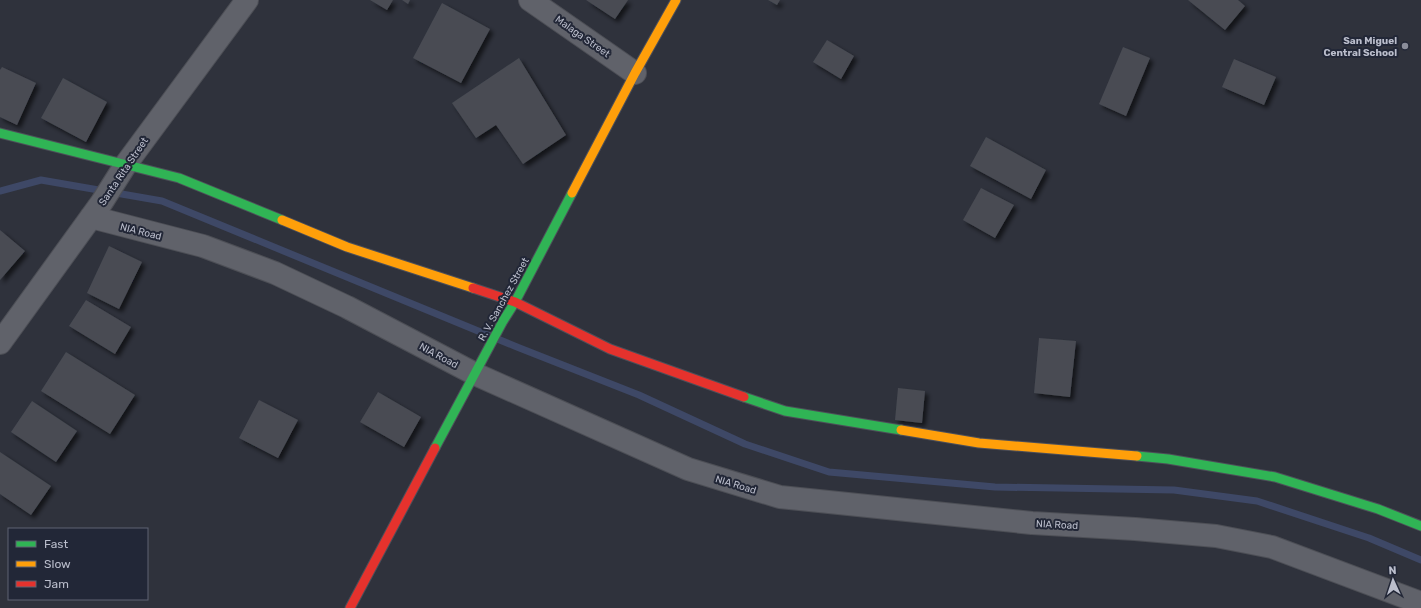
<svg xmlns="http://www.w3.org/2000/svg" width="1421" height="608" viewBox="0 0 1421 608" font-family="Rubik,sans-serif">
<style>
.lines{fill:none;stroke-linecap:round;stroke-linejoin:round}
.stream{stroke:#3e4866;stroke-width:7}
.building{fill:#484b53;filter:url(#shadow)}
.street-casing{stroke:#4d4f56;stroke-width:24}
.fast-casing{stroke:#4d4f59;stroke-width:11}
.slow-casing{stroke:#4d4f59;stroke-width:11}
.jam-casing{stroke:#4d4f59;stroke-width:11}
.street{stroke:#60626a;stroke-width:22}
.fast{stroke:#30b455;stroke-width:9}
.slow{stroke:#ff9f0a;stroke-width:9}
.jam{stroke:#e5322d;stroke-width:9}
.poi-dot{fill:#8a8d9a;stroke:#222737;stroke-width:1.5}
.labels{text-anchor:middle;stroke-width:4;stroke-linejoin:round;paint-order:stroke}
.street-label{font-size:10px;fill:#bbbecc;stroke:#222737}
.poi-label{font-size:10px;font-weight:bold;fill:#bbbecc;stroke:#222737;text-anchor:end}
</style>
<defs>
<filter id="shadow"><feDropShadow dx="3.5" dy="3.5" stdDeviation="2" flood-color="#0009"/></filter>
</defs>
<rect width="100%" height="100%" fill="#2f323c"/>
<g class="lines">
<path class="stream" d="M0,191L41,180L162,201L517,347L639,395L745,444L829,472L995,487L1174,490L1257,501L1369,538L1421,560"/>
</g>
<path class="building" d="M370,0H393L387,10Z
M402,0H410L408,4Z
M586,0H628L615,19Z
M768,0H780L777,5Z
M1188,0H1238L1245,6L1225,30Z
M442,3L490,29L461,83L413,58Z
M827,40L854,56L841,79L813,62Z
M1123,47L1150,58L1126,116L1099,104Z
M519,58L566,135L523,164L496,125L476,138L452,103Z
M1234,59L1276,77L1264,105L1222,87Z
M2,67L36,83L17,125L0,117V70Z
M63,78L107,102L86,142L41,118Z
M986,137L1046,170L1031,199L970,166Z
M981,188L1014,205L995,238L963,220Z
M0,230L25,251L0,280Z
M109,246L142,262L119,309L87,293Z
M86,300L131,327L115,354L69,326Z
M1039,338L1076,341L1070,397L1034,393Z
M66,352L135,395L110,434L41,391Z
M898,388L925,391L922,423L895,420Z
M378,392L421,417L404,447L360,422Z
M259,400L298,420L278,458L239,438Z
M32,401L77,431L56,462L11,432Z
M0,452L51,486L31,515L0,494Z"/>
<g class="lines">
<defs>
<path id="street" d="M530,0L635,73
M91,217L203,246L275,273L347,307L475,374L688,469L780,497L1032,523L1135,529L1216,536L1272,547L1421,603
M0,343L102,202L126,164L247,0"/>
<path id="fast" d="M0,133L179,178L282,220
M744,397L785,411L901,430
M435,448L503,321L515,302L572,193
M1137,456L1168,459L1275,477L1378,509L1421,526"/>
<path id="slow" d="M572,193L635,73L676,0
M282,220L347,247L473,288
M901,430L979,443L1137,456"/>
<path id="jam" d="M473,288L515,302L610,349L744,397
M350,608L435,448"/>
</defs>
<use href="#street" class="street-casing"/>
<use href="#fast" class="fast-casing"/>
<use href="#slow" class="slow-casing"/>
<use href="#jam" class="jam-casing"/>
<use href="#street" class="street"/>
<use href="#fast" class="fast"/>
<use href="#slow" class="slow"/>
<use href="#jam" class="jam"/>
</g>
<circle class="poi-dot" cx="1405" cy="46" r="4"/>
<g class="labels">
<g class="street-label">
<text transform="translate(583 36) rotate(35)" y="4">Malaga Street</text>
<text transform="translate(123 171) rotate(-56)" y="4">Santa Rita Street</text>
<text transform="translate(141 231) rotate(14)" y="4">NIA Road</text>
<text transform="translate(503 299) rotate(-61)" y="4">R. V. Sanchez Street</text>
<text transform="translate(439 355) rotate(28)" y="4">NIA Road</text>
<text transform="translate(736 484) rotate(17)" y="4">NIA Road</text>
<text transform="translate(1057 524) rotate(3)" y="4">NIA Road</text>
</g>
<g class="poi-label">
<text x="1397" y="44">San Miguel<tspan x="1397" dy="12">Central School</tspan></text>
</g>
</g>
<rect x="8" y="528" width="140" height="72" fill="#222737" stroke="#5f6373"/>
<rect x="16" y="541" width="20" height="6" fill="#30b455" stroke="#5f6373"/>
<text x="44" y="548" font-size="12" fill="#bbbecc">Fast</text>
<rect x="16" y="561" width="20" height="6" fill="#ff9f0a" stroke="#5f6373"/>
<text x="44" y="568" font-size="12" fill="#bbbecc">Slow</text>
<rect x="16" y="581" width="20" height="6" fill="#e5322d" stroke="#5f6373"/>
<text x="44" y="588" font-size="12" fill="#bbbecc">Jam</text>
<g transform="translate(1393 580) rotate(357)" stroke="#222737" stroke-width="3" paint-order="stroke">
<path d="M0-3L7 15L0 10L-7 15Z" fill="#bbbecc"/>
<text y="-6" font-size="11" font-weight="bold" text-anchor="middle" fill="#bbbecc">N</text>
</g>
</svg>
